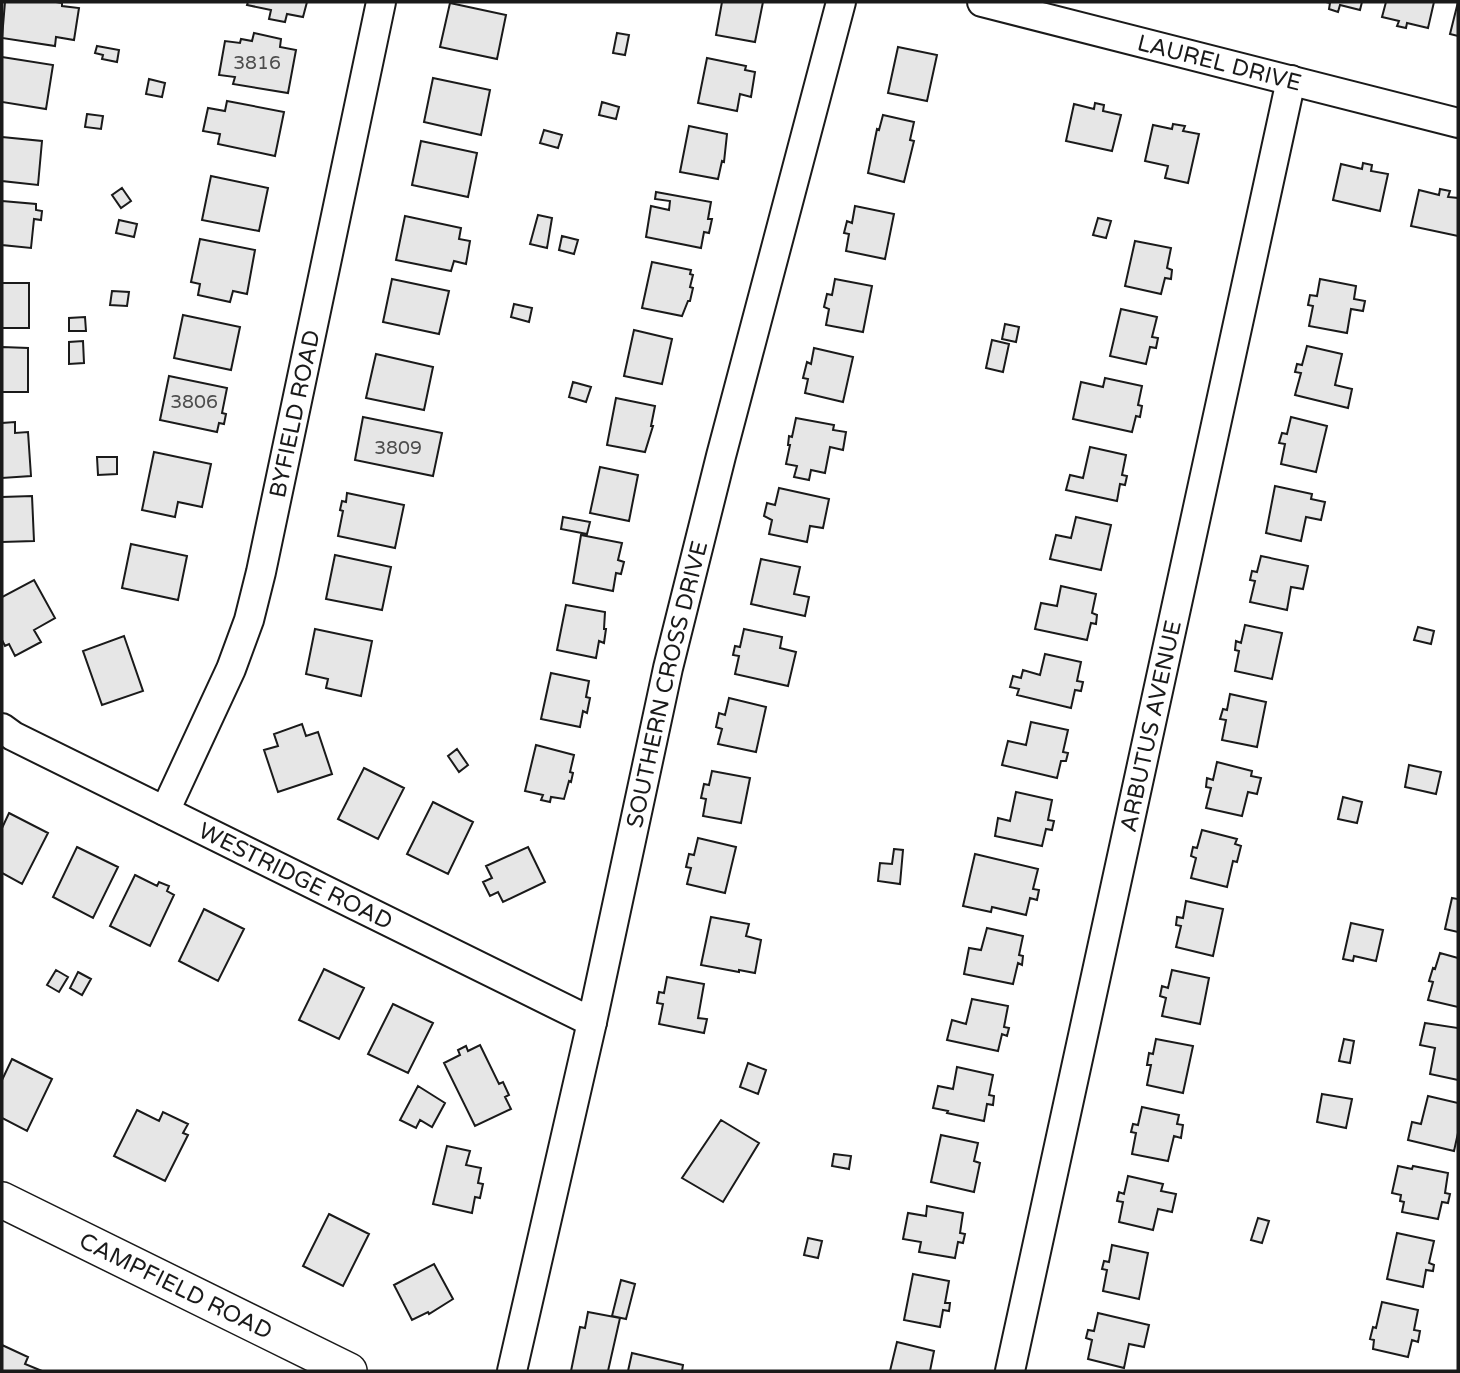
<svg xmlns="http://www.w3.org/2000/svg" width="1460" height="1373" viewBox="0 0 1460 1373" font-family="'Varela Round',sans-serif">
<style>
.building{fill:#e6e6e6;stroke:#1a1a1a;stroke-width:2}
.lines{fill:none;stroke-linecap:round;stroke-linejoin:round}
.minor-casing{stroke:#1a1a1a;stroke-width:32}
.tertiary-casing{stroke:#1a1a1a;stroke-width:38}
.minor{stroke:#fff;stroke-width:28}
.tertiary{stroke:#fff;stroke-width:35}
.labels{text-anchor:middle;stroke-width:5;stroke-linejoin:round;paint-order:stroke}
.number-label{font-size:19px;fill:#4d4d4d}
.street-label{font-size:23px;fill:#1a1a1a;stroke:#fff}
</style>
<rect width="100%" height="100%" fill="#fff"/>
<path class="building" d="M5,2H56L62,3V6L79,8L74,40L56,37L55,46L2,38Z
M248,2H307L303,17L287,14L285,22L269,19L271,10L247,5Z
M722,2H763L755,42L716,35Z
M1326,2H1362L1360,10L1340,5L1338,12L1329,9L1330,3Z
M1386,2H1434L1428,28L1407,23L1406,28L1397,26L1399,21L1382,17Z
M1458,2V36L1450,34Z
M450,3L506,15L497,59L440,47Z
M254,33L281,39L280,47L296,50L288,93L233,84L235,77L219,75L225,41L240,43L241,39L252,41Z
M617,33L629,35L625,55L613,53Z
M97,46L119,50L117,62L102,59L103,55L95,53Z
M898,47L937,55L927,101L888,93Z
M2,57L53,65L46,109L2,102Z
M707,58L746,66L745,70L755,72L751,97L740,94L737,111L698,103Z
M433,78L490,90L481,135L424,122Z
M149,79L165,83L162,97L146,94Z
M227,101L284,112L275,156L218,144L220,134L203,131L208,108L225,111Z
M602,102L619,107L616,119L599,115Z
M1095,103L1104,105L1103,111L1121,115L1112,151L1066,141L1074,104L1094,109Z
M87,114L103,116L101,129L85,127Z
M883,115L914,122L910,140L914,141L904,182L868,173L877,129L879,130Z
M1173,124L1185,126L1183,131L1199,134L1188,183L1165,178L1168,166L1145,161L1153,125L1172,129Z
M689,126L727,134L724,162L722,161L718,179L680,172Z
M544,130L562,135L558,148L540,143Z
M2,137L42,141L38,185L2,181Z
M421,141L477,153L468,197L412,185Z
M1363,163L1372,165L1371,171L1388,174L1380,211L1333,200L1341,164L1362,169Z
M211,176L268,188L259,231L202,220Z
M122,188L131,201L121,208L112,195Z
M1440,189L1450,191L1448,197L1458,198V236L1411,226L1419,190L1439,195Z
M656,192L711,202L708,219H712L709,233L704,232L701,248L646,237L651,206L669,210L670,201L655,199Z
M2,201L36,204V210L42,211L41,220L34,219L31,248L2,245Z
M855,206L894,214L885,259L846,251L849,234L844,233L847,221L852,223Z
M538,215L552,218L547,248L530,244Z
M405,216L461,228L459,239L470,241L466,264L454,261L451,271L396,260Z
M1098,218L1111,221L1106,238L1093,235Z
M119,220L137,224L134,237L116,233Z
M562,236L578,240L574,254L559,250Z
M200,239L255,250L247,294L233,291L230,302L198,295L200,284L191,282Z
M1135,241L1171,248L1167,268L1172,270L1171,279L1165,278L1161,294L1125,286Z
M652,262L691,270L690,274L693,275L690,287L693,288L690,301H688L682,316L642,308Z
M392,279L449,291L439,334L383,322Z
M835,279L872,286L863,332L826,325L829,309L824,307L827,294L832,295Z
M1320,279L1356,286L1354,299L1365,301L1363,311L1351,309L1347,333L1309,326L1313,306L1308,305L1310,295L1317,296Z
M2,283H29V328H2Z
M112,291L129,292L127,306L110,305Z
M514,304L532,308L529,322L511,317Z
M1121,309L1157,317L1152,337L1158,338L1156,348L1150,347L1146,364L1110,356Z
M183,315L240,327L231,370L174,358Z
M85,317L86,331H69V318Z
M1005,324L1019,327L1016,342L1002,339Z
M634,330L672,339L662,384L624,376Z
M992,340L1009,344L1003,372L986,368Z
M83,341L84,363L69,364V342Z
M1307,346L1342,354L1335,385L1352,389L1348,408L1295,395L1301,373L1295,372L1297,364L1302,365Z
M2,347L28,348V392H2Z
M814,348L853,357L843,402L805,393L808,379L803,378L807,362L811,364Z
M376,354L433,367L424,410L366,398Z
M169,376L227,388L222,413L226,414L224,424L219,423L217,432L160,420Z
M1105,378L1142,386L1138,405L1142,406L1140,417L1136,416L1132,432L1073,419L1081,382L1103,387Z
M573,382L591,387L586,402L569,397Z
M616,398L655,406L651,426H653L645,452L607,445Z
M363,417L442,433L433,476L355,460Z
M1291,417L1327,426L1316,472L1281,464L1285,444L1279,443L1282,433L1287,434Z
M796,418L834,425L833,430L846,432L843,450L830,447L825,473L811,470L809,480L794,477L797,466L786,464L790,445H788L789,436L792,437Z
M15,422V433L28,432L31,476L2,478V423Z
M1090,447L1126,455L1122,475L1127,476L1125,485L1120,484L1117,501L1066,490L1070,475L1083,478Z
M154,452L211,464L202,507L178,502L175,517L142,510Z
M97,457H117V474L98,475Z
M600,467L638,475L629,521L590,513Z
M1275,486L1312,494L1311,499L1325,502L1321,520L1306,517L1301,541L1266,533Z
M779,488L829,499L823,528L810,526L807,542L769,534L772,520L764,516L767,503L775,505Z
M347,493L404,505L395,548L338,536L343,511L340,510L342,501L346,502Z
M32,496L34,541L2,542V497Z
M563,517L590,522L587,534L561,529Z
M1076,517L1111,525L1101,570L1050,559L1056,535L1071,538Z
M581,535L622,543L618,560L624,562L621,574L616,573L613,591L573,583Z
M131,544L187,556L178,600L122,588Z
M335,555L391,567L382,610L326,599Z
M1261,556L1308,566L1303,589L1291,587L1287,610L1250,602L1255,581L1250,580L1252,571L1257,572Z
M761,559L800,567L794,594L809,597L805,616L751,604Z
M34,580L55,618L34,630L41,642L15,656L9,644L5,646L2,640V597Z
M1061,586L1096,594L1092,613L1097,615L1096,624L1091,623L1087,640L1035,629L1041,603L1057,606Z
M566,605L605,612L604,629H606L604,643L599,641L596,658L557,650Z
M1245,625L1282,633L1272,679L1235,671L1239,651L1235,650L1236,641L1241,643Z
M1418,627L1434,631L1431,644L1414,640Z
M315,629L372,641L361,696L326,688L328,679L306,674Z
M744,629L782,637L780,648L796,652L788,686L735,674L739,656L733,655L735,646L740,647Z
M124,636L143,691L102,705L83,651Z
M1045,654L1081,662L1077,681L1083,682L1081,691L1075,690L1071,708L1017,695L1019,689L1010,687L1013,676L1021,678L1023,670L1040,675Z
M551,673L589,681L586,697L590,698L587,713L583,711L580,727L541,719Z
M1230,694L1266,702L1257,747L1222,740L1226,720L1220,719L1223,709L1227,710Z
M729,698L766,707L756,752L718,744L722,729L716,727L719,713L725,715Z
M1031,722L1068,730L1063,752L1068,753L1066,761H1061L1057,778L1002,765L1008,741L1026,745Z
M302,724L306,736L318,732L332,774L278,792L264,750L278,746L274,734Z
M536,745L574,755L570,772L573,773L571,782L569,781L564,799L551,797L550,802L541,800L543,795L525,791Z
M457,749L468,765L459,772L448,756Z
M1217,762L1252,771L1251,776L1261,778L1257,794L1248,792L1242,816L1206,808L1211,788L1206,787L1207,778L1213,780Z
M1409,765L1441,772L1436,794L1405,787Z
M364,768L404,788L378,839L338,819Z
M712,771L750,778L741,823L703,816L706,799L701,798L704,784L709,785Z
M1016,792L1052,800L1048,820L1054,821L1052,830L1046,829L1042,846L995,836L998,818L1010,821Z
M1343,797L1362,802L1357,823L1338,819Z
M433,802L473,822L448,874L407,854Z
M9,813L48,833L22,884L2,873V828Z
M1202,830L1237,839L1235,844L1241,846L1237,862L1233,861L1227,887L1191,878L1196,858L1191,856L1193,847L1197,848Z
M698,838L736,847L725,893L687,884L691,868L686,867L689,854L694,855Z
M77,847L118,867L93,918L53,897Z
M528,847L545,882L503,902L498,892L490,896L483,882L492,878L486,866Z
M894,849L903,850L900,884L878,881L880,863L892,864Z
M975,854L1038,869L1033,889L1039,890L1037,900L1030,898L1026,915L992,907L991,912L963,906Z
M135,875L157,886L159,882L169,886L167,891L174,895L150,946L110,926Z
M1452,898L1458,899V932L1445,929Z
M1186,901L1223,909L1213,956L1176,947L1181,926L1176,925L1177,917L1183,918Z
M204,909L244,929L218,981L179,961Z
M711,917L749,924L746,936L761,940L755,973L739,970V972L701,965Z
M1351,923L1383,930L1376,961L1354,956L1353,961L1343,959Z
M987,928L1023,936L1019,955L1023,956L1022,965L1018,963L1013,984L964,974L969,948L981,950Z
M1440,953L1458,958V1007L1428,1000L1433,982L1429,981L1433,968L1435,969Z
M324,969L364,988L339,1039L299,1020Z
M56,970L68,977L59,992L47,985Z
M1172,970L1209,978L1200,1024L1162,1016L1166,998L1160,996L1162,986L1168,988Z
M78,972L91,979L82,995L70,988Z
M667,977L704,984L698,1018L707,1019L704,1033L659,1024L663,1004L657,1003L659,992L664,993Z
M972,999L1008,1006L1004,1027L1009,1028L1007,1036L1002,1034L998,1051L947,1040L952,1020L966,1024Z
M393,1004L433,1023L408,1073L368,1054Z
M1425,1023L1458,1028V1080L1430,1074L1435,1048L1420,1045Z
M1156,1039L1193,1046L1183,1093L1147,1085L1151,1065H1147L1149,1053L1153,1054Z
M1344,1039L1354,1041L1350,1063L1339,1061Z
M480,1045L499,1084L503,1082L509,1095L505,1097L511,1109L475,1126L444,1063L460,1055L458,1050L466,1046L468,1051Z
M12,1059L52,1079L27,1131L2,1118V1080Z
M748,1063L766,1070L758,1094L740,1087Z
M957,1067L993,1075L989,1095L994,1096L993,1105L987,1104L984,1121L947,1113L948,1111L933,1108L938,1086L953,1089Z
M418,1086L445,1103L432,1127L420,1120L416,1128L400,1120Z
M1322,1094L1352,1099L1346,1128L1317,1122Z
M1428,1096L1458,1103V1133L1454,1151L1408,1140L1412,1122L1421,1124Z
M1142,1107L1179,1115L1177,1124L1183,1125L1181,1138L1174,1136L1168,1161L1132,1154L1136,1133L1131,1132L1133,1124L1138,1125Z
M137,1110L159,1121L163,1112L188,1124L183,1133L188,1135L165,1181L114,1156Z
M721,1120L759,1143L723,1202L682,1178Z
M941,1135L978,1143L974,1161L980,1163L974,1192L931,1182Z
M447,1146L470,1151L466,1165L481,1168L478,1183L483,1184L480,1198L475,1197L472,1213L433,1204Z
M834,1154L851,1156L849,1169L832,1166Z
M1398,1166L1412,1169L1413,1166L1448,1173L1445,1193L1450,1194L1448,1203L1442,1202L1438,1219L1402,1212L1404,1202L1400,1201L1401,1195L1392,1193Z
M1128,1176L1163,1184L1161,1191L1176,1194L1172,1212L1158,1209L1153,1230L1119,1222L1123,1202L1117,1201L1119,1192L1124,1194Z
M927,1206L963,1213L960,1233L965,1234L963,1243L958,1242L955,1258L919,1252L921,1242L903,1239L908,1213L926,1216Z
M329,1214L369,1234L343,1286L303,1266Z
M1258,1218L1269,1221L1262,1243L1251,1240Z
M1397,1233L1434,1241L1429,1263L1434,1265L1433,1271L1426,1270L1423,1287L1387,1279Z
M808,1238L822,1241L818,1258L804,1255Z
M1112,1245L1148,1253L1139,1299L1103,1291L1107,1270L1102,1269L1104,1261L1109,1262Z
M434,1264L453,1299L429,1314L428,1312L412,1320L394,1285Z
M913,1274L949,1281L945,1303H950L949,1311L943,1310L940,1327L904,1320Z
M621,1280L635,1284L626,1319L612,1316Z
M1382,1302L1418,1310L1414,1330L1420,1331L1418,1342L1412,1340L1408,1357L1373,1349L1374,1340L1370,1339L1373,1327L1376,1328Z
M588,1312L620,1318L608,1371H571L580,1327L585,1328Z
M1098,1313L1149,1325L1144,1347L1129,1344L1124,1368L1088,1359L1092,1340L1086,1338L1088,1330L1094,1331Z
M897,1342L934,1351L930,1371H890Z
M2,1345L28,1357L25,1364L42,1371H2Z
M632,1353L683,1365L682,1371H628Z"/>
<g class="lines">
<defs>
<g id="minor">
<path id="s1" d="M982,2L1458,123"/>
<path id="s2" d="M2,728L13,736L592,1022"/>
<path id="s3" d="M165,811L231,669L249,620L261,572L381,2"/>
<path id="s4" d="M512,1371L592,1022L668,668L721,456L841,2"/>
<path id="s5" d="M1010,1371L1291,80"/>
</g>
<g id="tertiary">
<path id="s6" d="M2,1200L349,1371"/>
</g>
</defs>
<use href="#minor" class="minor-casing"/>
<use href="#tertiary" class="tertiary-casing"/>
<use href="#minor" class="minor"/>
<use href="#tertiary" class="tertiary"/>
</g>
<g class="labels">
<g class="number-label">
<text x="257" y="69">3816</text>
<text x="194" y="408">3806</text>
<text x="398" y="454">3809</text>
</g>
<g class="street-label">
<text dy="8" stroke="none"><textPath href="#s1" startOffset="245">LAUREL DRIVE</textPath></text>
<text dy="8" stroke="none"><textPath href="#s3" startOffset="420">BYFIELD ROAD</textPath></text>
<text dy="8" stroke="none"><textPath href="#s4" startOffset="704">SOUTHERN CROSS DRIVE</textPath></text>
<text dy="8" stroke="none"><textPath href="#s5" startOffset="660">ARBUTUS AVENUE</textPath></text>
<text dy="8" stroke="none"><textPath href="#s2" startOffset="329">WESTRIDGE ROAD</textPath></text>
<text dy="8" stroke="none"><textPath href="#s6" startOffset="194">CAMPFIELD ROAD</textPath></text>
</g>
</g>
<rect width="1460" height="1373" fill="none" stroke="#1a1a1a" stroke-width="7"/>
</svg>
